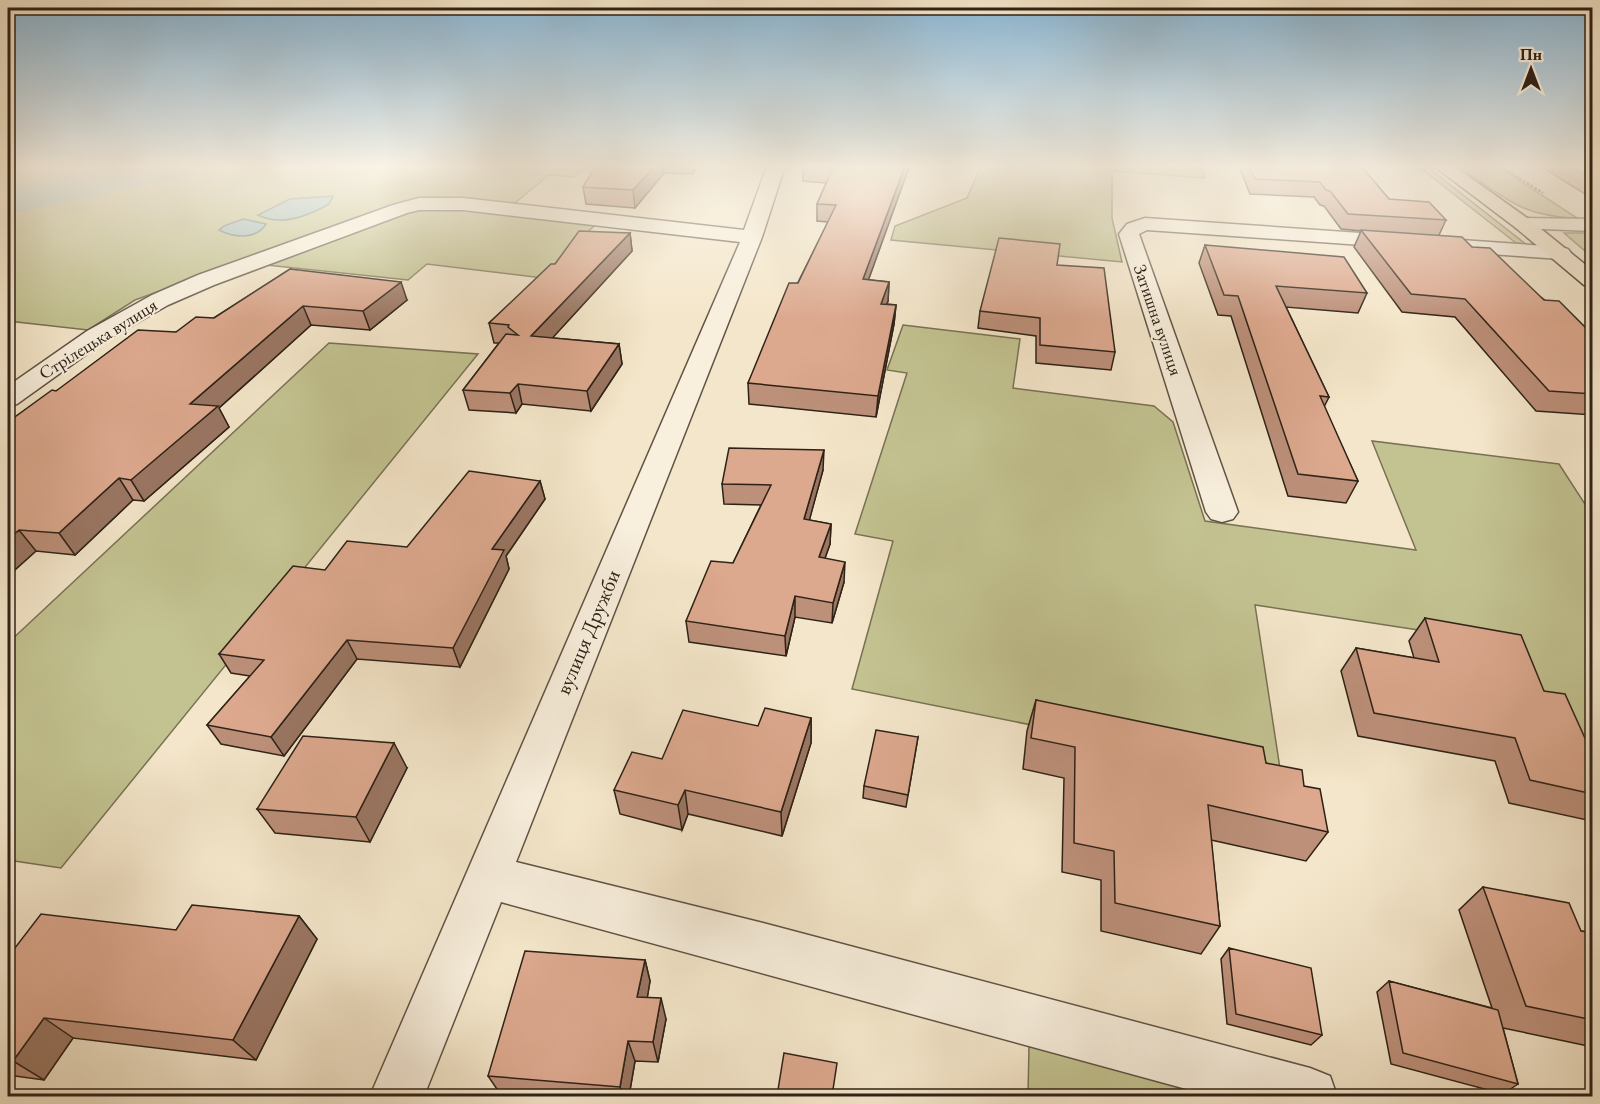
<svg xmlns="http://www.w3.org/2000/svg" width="1600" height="1104" viewBox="0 0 1600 1104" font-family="'EB Garamond',serif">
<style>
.green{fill:#c3c391;stroke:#787254;stroke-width:1.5}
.water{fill:#9ebebd;stroke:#71807b;stroke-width:1.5}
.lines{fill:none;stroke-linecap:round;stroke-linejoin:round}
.river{fill:#9ebebd;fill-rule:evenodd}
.minor-casing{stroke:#605344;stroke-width:3}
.major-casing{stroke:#2e2217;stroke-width:3}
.path{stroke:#2e2217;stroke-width:2;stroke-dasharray:3 1.5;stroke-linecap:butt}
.minor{fill:#f8efdd;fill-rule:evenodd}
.major{fill:#f4e6ca;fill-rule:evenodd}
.wall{fill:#bd907a;stroke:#2e2217;stroke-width:1.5}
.shaded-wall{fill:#9a7663;stroke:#2e2217;stroke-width:1.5}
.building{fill:#dca88e;stroke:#2e2217;stroke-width:1.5}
.labels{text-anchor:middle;stroke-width:4.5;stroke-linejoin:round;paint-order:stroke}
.far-street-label{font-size:18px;fill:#2e2217;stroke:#f8efdd}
.street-label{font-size:21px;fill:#2e2217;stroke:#f8efdd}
</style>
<rect width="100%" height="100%" fill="#f4e6ca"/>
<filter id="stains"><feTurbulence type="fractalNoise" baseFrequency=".00333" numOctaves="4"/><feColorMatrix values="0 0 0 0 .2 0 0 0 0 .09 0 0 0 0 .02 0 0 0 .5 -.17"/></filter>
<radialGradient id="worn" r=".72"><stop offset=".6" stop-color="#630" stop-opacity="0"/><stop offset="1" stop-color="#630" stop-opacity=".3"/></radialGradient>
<path class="green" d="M8,166H586L574,177L549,175L510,207L444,200L252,258L135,300L88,330L8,321Z
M981,166H1202L1205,178L1112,171V218L1122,262L891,240L895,226L967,198Z
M1418,166H1426L1527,245L1521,247Z
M1458,166H1497L1577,218C1521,217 1502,196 1458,166Z
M440,205L595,225L570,249L559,280L427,264L408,280L257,264L404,211Z
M1564,233H1592V257Z
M903,325L1020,339L1013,388L1154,406L1173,422L1205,521L1416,550L1372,441L1559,464L1592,515V804L1516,645L1255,605L1281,775L852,689L893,541L855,534L907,373L887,370Z
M329,343L478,354L61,868L8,860V643Z
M1029,1046L1211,1096H1028Z"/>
<path class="water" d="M333,196L329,204C308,216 281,227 258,215L290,199Z
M243,219L266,224C256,240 234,238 219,230L224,226Z"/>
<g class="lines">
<path class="river" d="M114,166H198L192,175L8,214V186Z"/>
<defs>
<path id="minor" d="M767,166H785L762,237L516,862L763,923L1310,1068L1330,1076L1337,1096H1212L501,902L424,1096H370L740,242L463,210H419L407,213L214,285L168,305L105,341L17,404L8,406V386L87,331L152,295L198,275L393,205L419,198H463L744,230Z
M1145,218L1561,247L1568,249L1571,253L1568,257L1561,259L1147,230L1139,234L1238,512L1233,519L1222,522L1211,519L1206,512L1119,234L1127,224Z
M1523,218L1592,219V231L1516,228L1513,224L1516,220Z"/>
<path id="major" d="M1434,166H1454L1530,220L1592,270V286L1584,285L1516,228Z"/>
</defs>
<use href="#minor" class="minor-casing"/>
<use href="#major" class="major-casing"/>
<path class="path" d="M1500,166L1543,193"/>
<use href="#minor" class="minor"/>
<use href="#major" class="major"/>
</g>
<path class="wall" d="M596,166H697L693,174L664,173L635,208L586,204L583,187Z
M803,166H908V170L868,280L889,282L888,301L887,304L896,305L894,324L876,417L749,404L748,383L828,222L817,221V204L826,183L803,181Z
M1239,166H1361L1389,199L1446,220L1439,235L1472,247L1593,335V415L1536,411L1455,317L1402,312L1354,247L1361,231L1341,229L1324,206L1320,205L1314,197L1250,194Z
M1540,166H1593V199Z
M630,233L632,251L552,338L619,344L622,364L591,411L522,404L516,413L469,410L463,390L499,343H494L489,323L555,264Z
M1205,245L1367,293L1358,313L1286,307L1329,397L1324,407L1358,481L1346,503L1288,496L1231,316L1218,315L1199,263Z
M1057,265L1115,352L1111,370L1036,363V336L978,328L980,311Z
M290,269L407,300L370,330L311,325L219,408L229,427L144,501L133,500L75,555L36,551L8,576V422L56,391L176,332L214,318Z
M823,470L809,520L831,524L830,544L825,558L844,582L832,623L795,617L786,656L689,642L686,621L733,563L761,505L724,504L722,484Z
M540,481L545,499L506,556L509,569L460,667L357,659L284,756L221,744L207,725L250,676L231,673L219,654L407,547Z
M1425,618L1544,691L1593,756V815L1587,820L1509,803L1495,761L1358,736L1341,671L1356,648L1414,658L1409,641Z
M1036,700L1266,763L1304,786L1328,832L1306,861L1211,840L1220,926L1201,954L1101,931V880L1062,872L1064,778L1023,769L1027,731Z
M811,718V743L782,836L688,814L682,830L620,814L614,790L662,759L758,726Z
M918,737L906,807L863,798L864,786Z
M407,768L370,842L275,833L257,809Z
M1483,887L1581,931L1593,933V1047L1503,1028L1518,1084L1503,1094L1391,1064L1377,992L1389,981L1492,1008L1459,910Z
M299,916L317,939L256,1060L73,1038L44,1080L8,1075V957L176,930Z
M1229,948L1322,1035L1311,1045L1227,1024L1221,959Z
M645,960L650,981L647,998L666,1019L658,1062L635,1061L629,1096H514L501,1095L488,1076Z"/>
<path class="shaded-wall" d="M655,166H663L664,173L635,208L633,190Z
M693,166H697L693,174Z
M905,166H908V170L862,298L863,279Z
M630,233L632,251L536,356L531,336Z
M401,282L407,300L370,330L363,311Z
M889,282L888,301L879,323L881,304Z
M896,305L894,324L876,417L878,396Z
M303,306L311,325L219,408L229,427L144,501L131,480L190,404Z
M619,344L622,364L591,411L587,391Z
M518,384L522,404L516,413L510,393Z
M824,450L823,470L804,540V519Z
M119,478L133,500L75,555L59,533Z
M540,481L545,499L506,556L509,569L460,667L453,648L492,549Z
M831,524L830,544L818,578L819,557Z
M19,530L36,551L8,576V539Z
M845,562L844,582L832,623L833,603Z
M795,596V617L786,656L785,636Z
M347,640L357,659L284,756L271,737Z
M811,718V743L782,836L781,812Z
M394,743L407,768L370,842L356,817Z
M685,790L688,814L682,830L678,805Z
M299,916L317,939L256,1060L233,1040Z
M645,960L650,981L644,1018L637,997Z
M661,998L666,1019L658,1062L653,1042Z
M44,1018L73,1038L44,1080L13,1061Z
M628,1041L635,1061L629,1096H624L620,1087Z"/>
<path class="building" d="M596,166H655L633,190L583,187Z
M812,166H905L863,279L889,282L881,304L896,305L878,396L748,383L789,283H798L836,205L817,204L833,168Z
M1249,166H1361L1389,199L1429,202L1446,220L1348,214L1330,191L1326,190L1320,182L1255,179Z
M1571,166H1593V179Z
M1361,230L1462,237L1472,247L1490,248L1544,300L1559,301L1593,335V394L1549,391L1465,299L1411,294Z
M579,231L630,233L531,336L619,344L587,391L518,384L510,393L463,390L506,334L518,335L508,327L509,325L489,323L551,264H555Z
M999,238L1060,244L1057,265L1104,268L1115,352L1040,345V318L980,311Z
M1205,245L1344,257L1367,293L1276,286L1329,397L1320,396L1358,481L1298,474L1238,296L1224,295Z
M290,269L401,282L363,311L303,306L190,404L218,406L131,480L119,478L59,533L19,530L8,539V422L52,390L56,391L138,330L176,332L196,317L214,318Z
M729,448L824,450L804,519L831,524L819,557L845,562L833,603L795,596L785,636L686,621L711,561L733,563L771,485L722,484Z
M469,471L540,481L492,549L504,550L453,648L347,640L271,737L207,725L264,660L219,654L293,566L325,570L347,541L407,547Z
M1425,618L1521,635L1544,691L1565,694L1593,756V794L1530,780L1515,738L1374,713L1356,648L1439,662Z
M1036,700L1263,747L1266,763L1302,770L1304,786L1320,789L1328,832L1208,805L1220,926L1115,903L1114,851L1074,843L1075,747L1031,738Z
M765,708L811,718L781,812L685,790L678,805L614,790L632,752L662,759L683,710L758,726Z
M876,730L918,737L908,795L864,786Z
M303,736L394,743L356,817L257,809Z
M1483,887L1569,903L1581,931L1593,933V1020L1526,1006Z
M192,905L299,916L233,1040L44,1018L13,1061L8,1060V957L41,914L176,930Z
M1229,948L1311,968L1322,1035L1236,1014Z
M525,951L645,960L637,997L661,998L653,1042L628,1041L620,1087L488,1076Z
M1389,981L1498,1010L1518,1084L1403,1053Z
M784,1053L837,1063L832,1096H777Z"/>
<linearGradient id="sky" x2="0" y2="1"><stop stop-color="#8ab8d7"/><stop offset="0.52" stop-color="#faf4e7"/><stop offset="1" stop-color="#faf4e7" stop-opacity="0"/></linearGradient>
<rect width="1600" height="320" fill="url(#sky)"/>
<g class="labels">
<g class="far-street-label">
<text transform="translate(1158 320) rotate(71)" y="6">Затишна вулиця</text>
<text transform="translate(98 339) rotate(-32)" y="6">Стрілецька вулиця</text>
</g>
<g class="street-label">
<text transform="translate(588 632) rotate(-67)" y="7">вулиця Дружби</text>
</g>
</g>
<rect width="1600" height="1104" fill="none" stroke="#f4e6ca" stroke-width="30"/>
<rect x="9" y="9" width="1582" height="1086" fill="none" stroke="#2e2217" stroke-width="3"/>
<rect x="15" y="15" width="1570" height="1074" fill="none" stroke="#2e2217" stroke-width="1.5"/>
<g transform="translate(1531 69)" stroke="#f8efdd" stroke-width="4.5" paint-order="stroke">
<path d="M0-4.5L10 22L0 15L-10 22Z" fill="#2e2217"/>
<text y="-9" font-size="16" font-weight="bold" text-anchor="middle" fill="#2e2217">Пн</text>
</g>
<rect width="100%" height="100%" filter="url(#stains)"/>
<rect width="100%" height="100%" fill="url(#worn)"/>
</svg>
